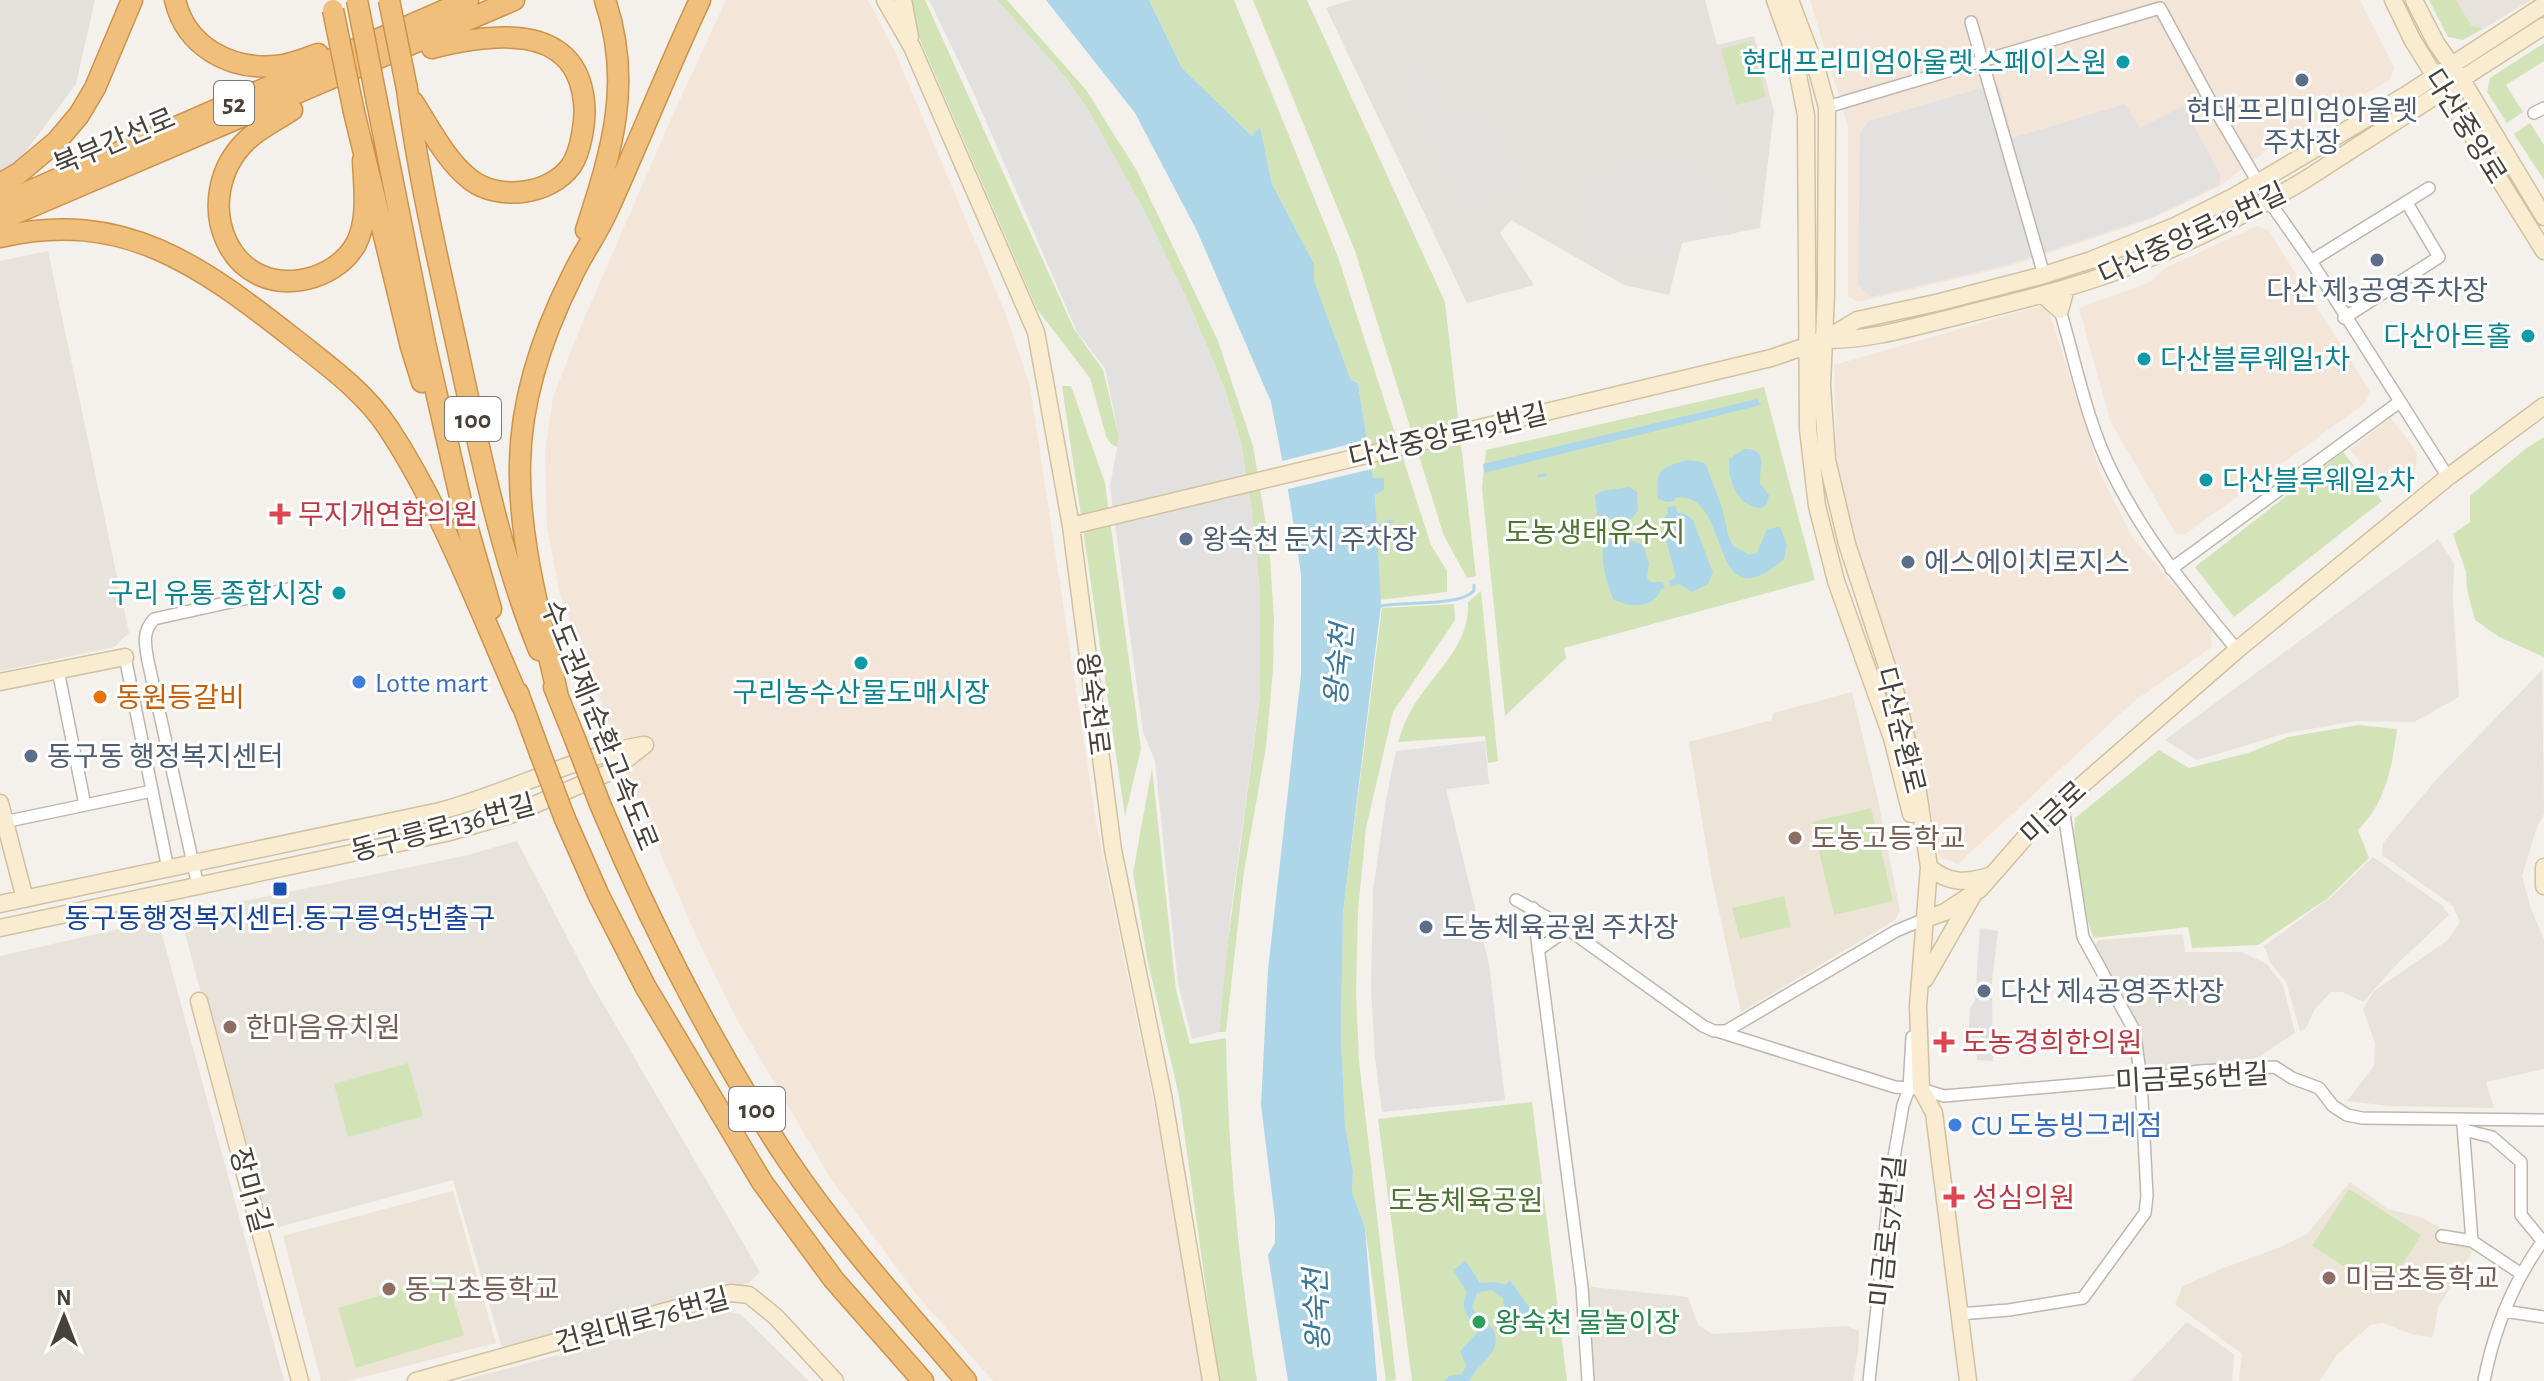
<svg xmlns="http://www.w3.org/2000/svg" width="2544" height="1381" viewBox="0 0 2544 1381" font-family="'Alegreya Sans','Noto Sans KR',sans-serif">
<style>
.residential{fill:#e7e2da}
.commercial{fill:#f3e6d9}
.industrial{fill:#e4e0dc}
.education{fill:#ebe4d7}
.green{fill:#d3e3b8}
.parking{fill:#e3e1df}
.water{fill:#aed6e9}
.pier{fill:#f4f0eb}
.lines{fill:none;stroke-linecap:round;stroke-linejoin:round}
.stream{stroke:#aed6e9;stroke-width:3}
.street-casing{stroke:#beb7ae;stroke-width:14}
.secondary-casing{stroke:#d1c1a1;stroke-width:19}
.highway-casing{stroke:#cd934b;stroke-width:23}
.street{stroke:#fff;stroke-width:11}
.secondary{stroke:#f9ecd0;stroke-width:16}
.highway{stroke:#efbf7b;stroke-width:20}
.highway-bridge-casing{stroke:#cd934b;stroke-width:23;stroke-linecap:butt}
.highway-bridge{stroke:#efbf7b;stroke-width:20}
.culture-dot{fill:#0f9aa8;stroke:#fff;stroke-width:3}
.service-dot{fill:#5c6f8a;stroke:#fff;stroke-width:3}
.health-dot{fill:#e0444e;stroke:#fff;stroke-width:3}
.shop-dot{fill:#3f7fe0;stroke:#fff;stroke-width:3}
.food-dot{fill:#e8710a;stroke:#fff;stroke-width:3}
.education-dot{fill:#8d6e63;stroke:#fff;stroke-width:3}
.transit-dot{fill:#1a4fb4;stroke:#fff;stroke-width:3}
.leisure-dot{fill:#2e9e5b;stroke:#fff;stroke-width:3}
.labels{text-anchor:middle;stroke-width:6;stroke-linejoin:round;paint-order:stroke}
.shield{fill:#fff;stroke:#7e7a74;stroke-width:2}
.shield-label{font-size:26px;font-weight:bold;fill:#474139}
.culture-label{font-size:28px;fill:#0d838f;stroke:#fff;text-anchor:end}
.service-label{font-size:28px;fill:#4e5e75;stroke:#fff;text-anchor:start}
.street-label{font-size:28px;fill:#474139;stroke:#fff}
.health-label{font-size:28px;fill:#be3a42;stroke:#fff;text-anchor:start}
.park-label{font-size:28px;fill:#507332;stroke:#fff}
.shop-label{font-size:28px;fill:#366cbe;stroke:#fff;text-anchor:start}
.food-label{font-size:28px;fill:#c56008;stroke:#fff;text-anchor:start}
.education-label{font-size:28px;fill:#785e54;stroke:#fff;text-anchor:start}
.transit-label{font-size:28px;fill:#164399;stroke:#fff}
.leisure-label{font-size:28px;fill:#27864d;stroke:#fff;text-anchor:start}
.water-label{font-size:30px;font-style:italic;fill:#397899;stroke:#fff}
</style>
<rect width="100%" height="100%" fill="#f4f0eb"/>
<path class="residential" d="M2456,0H2531L2483,29L2471,25Z
M48,251L129,633L114,647L0,671V261Z
M2438,539L2454,563L2453,601L2459,697L2414,722L2356,721L2287,733L2197,760L2165,740Z
M2542,670L2544,814L2537,827L2522,876L2531,909L2544,939V1069L2486,1082L2494,1108L2390,1106L2347,1101L2374,1066L2375,1043L2363,1009L2374,991L2448,940L2460,922L2453,906L2382,855L2383,843L2436,780Z
M517,841L592,985L760,1272L749,1283L502,1348L453,1180L264,1231L180,914L464,856Z
M2373,857L2443,906L2449,915L2399,962L2363,1002L2343,992H2331L2315,1009L2306,1028L2300,1031L2286,982L2270,962L2264,946L2331,897Z
M158,920L284,1381H0V956Z
M2183,934L2185,952H2242L2267,964L2283,985L2295,1033L2254,1060L2146,1070L2139,1060L2134,1015L2095,946L2098,940Z
M1592,1287L1688,1297L1698,1325L1712,1334L1846,1326L1859,1331L1858,1352L1853,1381H1593L1587,1289Z
M724,1311L740,1314L809,1381H460Z
M2187,1322L2234,1354L2232,1381H2131Z"/>
<path class="commercial" d="M726,0H868L895,52L1005,312L1030,386L1096,821L1159,1129L1204,1381H993L916,1294L831,1179L735,1016L697,938L637,799L559,591L547,527L545,453L553,397L584,319L671,119Z
M1810,0H2360L2394,67L2390,80L2271,147L2220,186L2149,220L2011,266L1858,302L1848,296V127Z
M2257,226L2268,230L2370,391L2365,403L2186,534H2176L2110,421L2079,308L2150,282L2165,268Z
M2047,304L2101,475L2133,538L2211,627L2212,647L2133,702L1958,864L1939,857L1922,758L1851,535L1836,454L1834,365Z
M2391,418L2417,452L2416,470L2384,493L2350,449Z"/>
<path class="industrial" d="M0,0H95L76,84L15,166L0,173Z
M1352,0H1705L1717,45L1754,36L1774,111L1760,228L1682,243L1669,295L1624,285L1511,220L1500,233L1534,285L1467,303L1326,8Z"/>
<path class="education" d="M1852,692L1878,800L1900,911L1895,920L1741,1012L1711,875L1689,742L1772,720L1773,713Z
M2350,1182L2388,1209L2420,1217L2451,1233H2468L2479,1241L2438,1307L2433,1337L2414,1335L2383,1323L2370,1325L2337,1355L2320,1381H2239L2242,1354L2175,1304L2183,1286L2221,1269L2283,1246L2307,1234Z
M453,1191L496,1343L347,1381H321L283,1236Z"/>
<path class="green" d="M908,0H925L1074,329L1103,370L1119,437L1117,447L1111,444L1106,436L1090,378L1037,309L914,26Z
M997,0H1007L1086,90L1137,171L1218,341L1253,446L1269,543L1274,619L1273,670L1266,747L1244,871L1226,1032H1219L1225,964L1260,696V592L1251,506L1241,443L1225,390L1191,308L1143,209L1090,113L1066,78Z
M1149,0H1234L1338,257L1431,545L1447,571V592L1379,600L1375,495L1383,478L1373,479L1358,383L1351,380L1314,280V264L1272,184L1260,128L1252,136L1182,68Z
M1253,0H1307L1445,302L1476,576L1467,578L1444,536L1355,251Z
M2429,0H2456L2471,25L2483,29L2463,40L2448,37Z
M1751,41L1766,97L1736,105L1721,49Z
M2544,43V61L2506,85L2523,112L2507,123L2487,92L2490,78Z
M2530,123L2544,145V180L2514,134Z
M1062,386H1071L1105,483L1141,749L1125,816Z
M1764,387L1815,580L1564,648L1566,658L1505,716L1482,488L1486,450Z
M2544,437V657L2499,637L2475,620L2467,590L2466,572L2453,534L2470,522V496L2525,449Z
M2343,452L2382,501L2234,617L2195,567Z
M1481,591L1498,761L1488,763L1485,736L1398,742C1401,734 1403,725 1407,718C1426,678 1471,649 1468,602Z
M1454,604L1455,620L1393,712L1366,828L1358,910L1356,993L1359,1061L1396,1380L1386,1381L1365,1227L1352,1192L1353,1171L1345,1124L1341,1034L1343,913L1382,608Z
M2358,725L2397,729C2392,768 2386,802 2358,830L2369,858L2328,898L2258,945L2192,948L2188,927L2094,938C2079,901 2072,857 2075,818L2159,750L2189,768L2248,753L2288,737Z
M1152,768L1176,990L1190,1044L1226,1038C1228,1153 1239,1267 1257,1381H1219L1179,1096L1147,958L1133,873Z
M1871,808L1893,901L1834,915L1812,822Z
M1784,896L1791,927L1740,939L1732,908Z
M408,1063L423,1116L348,1137L334,1084Z
M1532,1102L1567,1381H1412L1378,1119Z
M2349,1189L2421,1235L2385,1292L2312,1246Z
M446,1276L464,1335L356,1368L338,1308Z"/>
<path class="parking" d="M929,0H997L1066,78L1090,113L1143,209L1191,308L1225,390L1241,443L1251,506L1260,592V696L1231,911L1219,1032L1192,1039L1178,983L1155,761L1143,732L1110,487L1119,437L1105,368L1077,332L972,89Z
M1419,65L1442,119L1484,122L1513,179L1483,190L1471,208L1403,70Z
M1998,83L2012,138L2125,104L2140,128L2183,106L2221,176L2219,185L2150,218L2010,264L1871,297L1858,285L1860,132L1869,121Z
M1672,159L1725,196L1731,235L1671,238L1670,254L1622,250L1614,264L1581,245L1588,229L1580,184Z
M1485,741L1489,784L1446,789L1489,964L1505,1100L1382,1112L1375,1058L1371,990L1373,891L1386,800L1396,751Z
M1980,928L1998,931L1992,981L1993,1061L1977,1060L1976,1043L1968,1042L1970,1008L1975,1000Z"/>
<path class="water" d="M1046,0H1149L1182,68L1252,136L1260,127L1272,184L1314,264V280L1351,380L1358,383L1373,478H1384V490L1375,495L1381,605L1343,913L1341,1034L1345,1124L1353,1171L1352,1192L1365,1227L1377,1381H1288L1268,1255L1275,1243V1219L1261,1105L1268,970L1301,675V574L1290,501L1271,402L1197,231L1135,113Z
M1757,399L1761,405L1484,473L1483,464Z
M1744,449C1769,449 1759,467 1760,483L1769,495L1767,504L1762,508C1738,509 1727,479 1729,459Z
M1689,460L1702,462L1706,465L1722,507L1728,535L1733,546L1750,555L1757,553L1767,529L1780,527L1787,545L1784,559C1775,566 1764,576 1751,578C1713,583 1723,489 1675,498V501L1667,502L1658,499C1655,468 1662,467 1689,460Z
M1629,487L1637,492L1638,510L1625,528H1617V520L1597,515L1595,495L1602,491Z
M1676,506L1677,512L1687,515L1693,520L1713,573L1708,584L1692,592L1679,584L1671,587L1669,581L1676,578L1661,520L1668,514L1667,507Z
M1617,533L1625,534V538L1643,545L1649,563L1647,578L1650,582H1663L1665,588L1661,589C1654,609 1629,608 1613,599C1606,580 1600,562 1604,542L1616,538Z
M1466,1261L1480,1283L1494,1282L1506,1285L1510,1280L1531,1310L1506,1328L1503,1298L1492,1290L1477,1293L1472,1307L1479,1317L1493,1329C1504,1354 1478,1361 1470,1381H1444L1449,1376L1462,1374L1466,1366L1460,1351L1476,1334C1473,1316 1457,1315 1467,1292L1453,1270Z"/>
<path class="pier" d="M1371,439L1376,468L1284,490L1278,462Z"/>
<g class="lines">
<path class="stream" d="M1539,476L1545,475
M1373,527L1392,521
M1380,606C1403,601 1458,607 1474,591V585"/>
<defs>
<path id="street" d="M1971,22L2044,275
M1827,107L2160,8L2213,106L2269,201L2311,261L2448,477
M2534,113L2544,108
M2311,261L2429,188
M2060,310C2076,364 2087,423 2113,474C2145,539 2191,594 2237,650
M2344,318L2439,257L2407,203
M2171,569L2398,403
M125,657L168,869
M58,670L85,805
M4,822L152,791
M198,886L148,661C145,644 142,632 154,619L293,588
M1516,900L1568,929L1703,1026L1714,1031H1726L1896,931L1925,919
M1533,908L1582,1287L1588,1381
M1538,950L1568,929
M1717,1031L1895,1087L1921,1089L1944,1096L2141,1079L2200,1071L2275,1067L2292,1078L2319,1088L2333,1106L2347,1115L2362,1118L2544,1120
M2463,1125L2472,1241
M2464,1130L2492,1137L2521,1162V1215L2544,1243
M2442,1236L2472,1241L2520,1273
M2504,1311L2544,1317
M1959,1314L2009,1310L2083,1298L2145,1213L2147,1196L2141,1079L2134,1030L2083,937L2062,801
M1869,1381L1892,1169L1903,1105L1909,1089L1912,1037
M2484,1381C2494,1329 2513,1282 2544,1239"/>
<path id="secondary" d="M885,0L912,47L1036,332L1071,526L1113,850L1163,1095L1211,1381
M903,0L910,37
M1775,0L1793,50L1806,115L1808,429L1817,506L1836,581L1892,738L1911,814
M1790,0L1818,74L1827,107L1826,293L1822,385L1827,460L1847,544L1897,697L1917,785L1929,867L1918,1006L1921,1089L1934,1113L1968,1381
M2393,0L2413,41L2544,251
M2414,0L2436,43L2462,80L2544,217
M2043,295L2060,310L2066,288
M1826,340C1873,340 1917,326 1963,315C2021,300 2078,287 2133,265C2192,242 2249,213 2303,181L2544,26
M1071,526L1771,358L1824,340L1857,320L1940,302L2044,275L2091,260L2175,226L2235,196L2406,95L2544,5
M0,682L125,657
M0,803L25,899
M1929,867C1949,884 1965,883 1989,876
M2544,867V886
M0,904L440,811C509,793 573,757 643,745
M1925,919L1945,912L1980,889L2036,825L2237,650L2448,477L2544,406
M0,928L446,833L513,814L610,772L645,745
M1925,979L1973,895
M199,1001L300,1381
M416,1381L731,1293L749,1295L776,1317L835,1381"/>
<path id="highway" d="M175,0C186,47 230,70 276,66C290,65 304,59 318,54
M407,89C418,176 439,265 458,351C480,452 500,554 539,650
M377,102L425,343L465,519L491,609
M413,102C430,128 446,161 471,180C499,201 550,195 571,166C581,152 586,119 584,102C576,20 488,34 432,48
M292,110C277,120 259,128 246,141C188,198 228,303 314,277C331,271 347,260 356,244C369,219 364,187 363,160
M354,112L411,347L422,382
M0,184L19,173L57,141L79,115L95,88L132,0
M0,204L468,0
M0,220L514,0
M586,230C612,150 633,83 605,0
M0,237C123,208 201,266 293,338C327,365 365,392 389,429C443,511 481,614 521,704
M554,687L575,739
M518,693L540,753
M558,697C542,621 518,541 520,463C521,398 543,334 572,276C582,254 597,234 607,212C639,142 667,70 700,0
M600,804C652,928 713,1047 787,1159C840,1238 905,1309 966,1381
M565,819L599,896L645,986L762,1182L834,1280L923,1381"/>
</defs>
<use href="#street" class="street-casing"/>
<use href="#secondary" class="secondary-casing"/>
<use href="#highway" class="highway-casing"/>
<use href="#street" class="street"/>
<use href="#secondary" class="secondary"/>
<use href="#highway" class="highway"/>
<defs>
<path id="highway-bridge" d="M357,0L377,102
M389,0L407,89
M333,10L354,112
M575,739L600,804
M540,753L565,819"/>
</defs>
<use href="#highway-bridge" class="highway-bridge-casing"/>
<use href="#highway-bridge" class="highway-bridge"/>
</g>
<g class="culture-dot">
<circle cx="2123" cy="62" r="8"/>
<circle cx="2528" cy="336" r="8"/>
<circle cx="2144" cy="359" r="8"/>
<circle cx="2206" cy="480" r="8"/>
<circle cx="339" cy="593" r="8"/>
<circle cx="861" cy="663" r="8"/>
</g>
<g class="service-dot">
<circle cx="2302" cy="80" r="8"/>
<circle cx="2377" cy="260" r="8"/>
<circle cx="1186" cy="539" r="8"/>
<circle cx="1908" cy="562" r="8"/>
<circle cx="31" cy="756" r="8"/>
<circle cx="1426" cy="927" r="8"/>
<circle cx="1984" cy="991" r="8"/>
</g>
<g class="health-dot">
<path d="M276 502h8v8h8v8h-8v8h-8v-8h-8v-8h8z"/>
<path d="M1940 1030h8v8h8v8h-8v8h-8v-8h-8v-8h8z"/>
<path d="M1950 1185h8v8h8v8h-8v8h-8v-8h-8v-8h8z"/>
</g>
<g class="shop-dot">
<circle cx="359" cy="682" r="8"/>
<circle cx="1955" cy="1125" r="8"/>
</g>
<circle class="food-dot" cx="100" cy="697" r="8"/>
<g class="education-dot">
<circle cx="1795" cy="838" r="8"/>
<circle cx="230" cy="1027" r="8"/>
<circle cx="2329" cy="1278" r="8"/>
<circle cx="389" cy="1289" r="8"/>
</g>
<rect class="transit-dot" x="272" y="881" width="16" height="16" rx="4"/>
<circle class="leisure-dot" cx="1479" cy="1322" r="8"/>
<g class="labels">
<g class="shield">
<rect x="214" y="81" width="40" height="44" rx="6"/>
<rect x="445" y="397" width="56" height="44" rx="6"/>
<rect x="729" y="1087" width="56" height="44" rx="6"/>
</g>
<g class="shield-label">
<text x="234" y="112">52</text>
<text x="473" y="428">100</text>
<text x="757" y="1118">100</text>
</g>
<g class="culture-label">
<text x="2107" y="72">현대프리미엄아울렛 스페이스원</text>
<text x="2512" y="346">다산아트홀</text>
<text x="2160" y="369" text-anchor="start">다산블루웨일1차</text>
<text x="2222" y="490" text-anchor="start">다산블루웨일2차</text>
<text x="323" y="603">구리 유통 종합시장</text>
<text x="861" y="702" text-anchor="middle">구리농수산물도매시장</text>
</g>
<g class="service-label">
<text x="2302" y="120" text-anchor="middle">현대프리미엄아울렛<tspan x="2302" dy="32">주차장</tspan></text>
<text x="2377" y="300" text-anchor="middle">다산 제3공영주차장</text>
<text x="1202" y="549">왕숙천 둔치 주차장</text>
<text x="1924" y="572">에스에이치로지스</text>
<text x="47" y="766">동구동 행정복지센터</text>
<text x="1442" y="937">도농체육공원 주차장</text>
<text x="2000" y="1001">다산 제4공영주차장</text>
</g>
<g class="street-label">
<text transform="translate(2466 126) rotate(58)" y="10">다산중앙로</text>
<text transform="translate(114 141) rotate(-23)" y="10">북부간선로</text>
<text transform="translate(2192 233) rotate(-25)" y="10">다산중앙로19번길</text>
<text transform="translate(1448 435) rotate(-13)" y="10">다산중앙로19번길</text>
<text transform="translate(1094 704) rotate(83)" y="10">왕숙천로</text>
<text transform="translate(600 725) rotate(68)" y="10">수도권제1순환고속도로</text>
<text transform="translate(1901 730) rotate(76)" y="10">다산순환로</text>
<text transform="translate(2053 812) rotate(-43)" y="10">미금로</text>
<text transform="translate(443 827) rotate(-15)" y="10">동구릉로136번길</text>
<text transform="translate(2192 1077) rotate(-3)" y="10">미금로56번길</text>
<text transform="translate(251 1190) rotate(75)" y="10">장미1길</text>
<text transform="translate(1887 1231) rotate(-84)" y="10">미금로57번길</text>
<text transform="translate(642 1320) rotate(-15)" y="10">건원대로76번길</text>
</g>
<g class="health-label">
<text x="298" y="524">무지개연합의원</text>
<text x="1962" y="1052">도농경희한의원</text>
<text x="1972" y="1207">성심의원</text>
</g>
<g class="park-label">
<text x="1595" y="542">도농생태유수지</text>
<text x="1466" y="1210">도농체육공원</text>
</g>
<g class="shop-label">
<text x="375" y="692">Lotte mart</text>
<text x="1971" y="1135">CU 도농빙그레점</text>
</g>
<g class="food-label">
<text x="116" y="707">동원등갈비</text>
</g>
<g class="education-label">
<text x="1811" y="848">도농고등학교</text>
<text x="246" y="1037">한마음유치원</text>
<text x="2345" y="1288">미금초등학교</text>
<text x="405" y="1299">동구초등학교</text>
</g>
<g class="transit-label">
<text x="280" y="928">동구동행정복지센터.동구릉역5번출구</text>
</g>
<g class="leisure-label">
<text x="1495" y="1332">왕숙천 물놀이장</text>
</g>
<g class="water-label">
<text transform="translate(1339 665) rotate(-85)" y="10">왕숙천</text>
<text transform="translate(1317 1310) rotate(-92)" y="10">왕숙천</text>
</g>
</g>
<g transform="translate(64 1317)" stroke="#ffffff" stroke-width="6" paint-order="stroke">
<path d="M0-6L14 30L0 20L-14 30Z" fill="#474139"/>
<text y="-12" font-size="22" font-weight="bold" text-anchor="middle" fill="#474139">N</text>
</g>
</svg>
